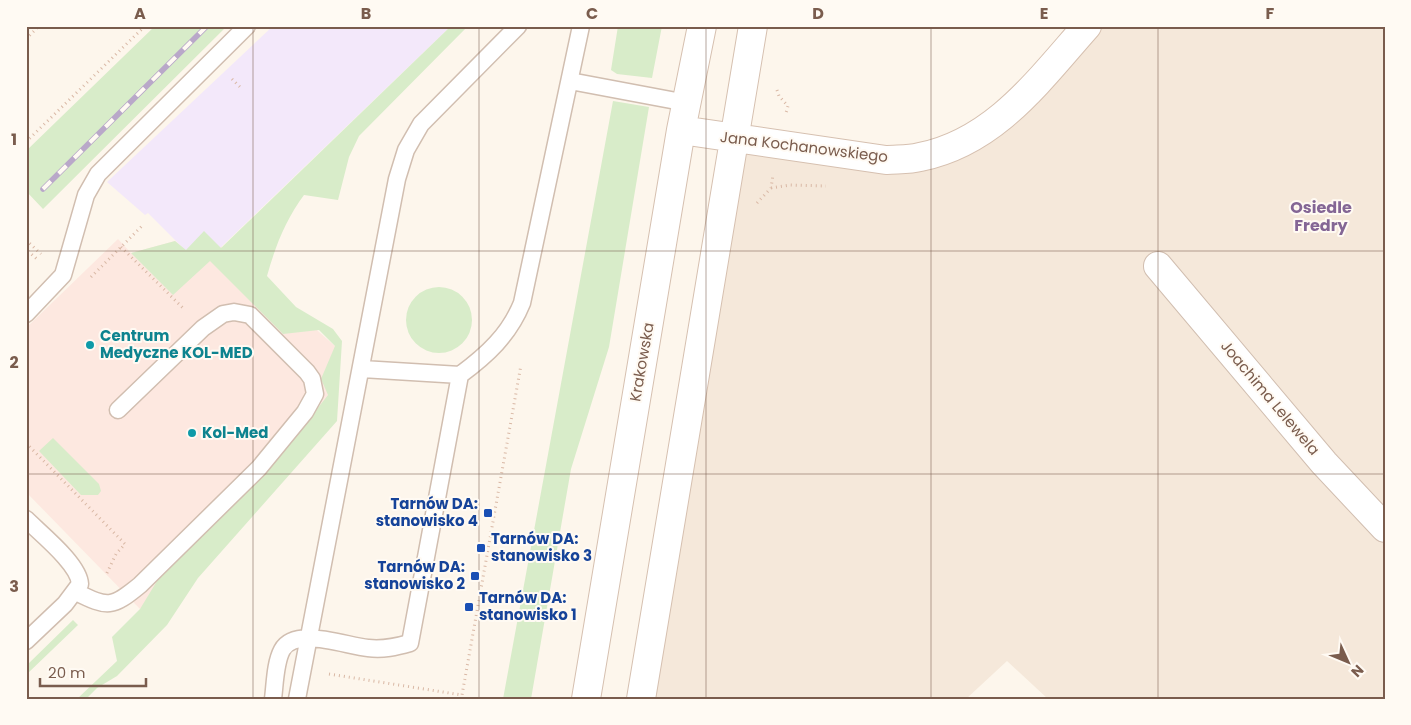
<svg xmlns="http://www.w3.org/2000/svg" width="1411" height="725" viewBox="0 0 1411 725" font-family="Poppins,sans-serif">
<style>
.residential{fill:#f5e8da}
.commercial{fill:#fde8e0}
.education{fill:#f3e8fa}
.green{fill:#d8ecc9}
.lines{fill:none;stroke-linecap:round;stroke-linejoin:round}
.lane-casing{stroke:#d1beb0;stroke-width:19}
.street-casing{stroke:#d1beb0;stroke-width:30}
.secondary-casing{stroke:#d6c0b0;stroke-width:30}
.path{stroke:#d9b8a5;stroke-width:3;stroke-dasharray:1 4;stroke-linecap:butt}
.lane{stroke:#fff;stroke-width:16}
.street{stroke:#fff;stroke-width:28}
.secondary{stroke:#fff;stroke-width:28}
.rail-casing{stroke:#b9a8c9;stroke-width:5.5}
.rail{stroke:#fffaf3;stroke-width:4;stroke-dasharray:11;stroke-linecap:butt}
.grid{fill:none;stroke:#7a5c4d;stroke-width:1;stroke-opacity:0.55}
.culture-dot{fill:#0f9aa8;stroke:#fffaf3;stroke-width:2}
.transit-dot{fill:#1a4fb4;stroke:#fffaf3;stroke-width:2}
.labels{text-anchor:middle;stroke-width:4;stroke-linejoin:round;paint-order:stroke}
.street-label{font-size:15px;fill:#7a5c4d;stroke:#fffaf3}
.culture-label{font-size:15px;font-weight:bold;fill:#0d838f;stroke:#fffaf3;text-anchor:start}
.transit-label{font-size:15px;font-weight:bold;fill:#164399;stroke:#fffaf3;text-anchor:end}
.neighbourhood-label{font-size:16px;font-weight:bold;fill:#846695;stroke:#fffaf3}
.neatline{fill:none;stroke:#7a5c4d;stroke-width:2}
.grid-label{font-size:16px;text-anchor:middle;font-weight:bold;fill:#7a5c4d}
</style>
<rect width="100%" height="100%" fill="#fdf6ec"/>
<path class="residential" d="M1087,26H1385V699H1048L1007,661L966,699H641L734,139L779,143L951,148Z"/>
<path class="commercial" d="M204,231L335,346L331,417L140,609L26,492V328L118,239L131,253L175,241L185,250Z"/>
<path class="education" d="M273,26H451L220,248L185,250L148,213L145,215L107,182Z"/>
<path class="green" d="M155,26H227L43,209L26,191V151Z
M451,26H468L359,136L349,157L338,200L304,195C286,219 275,247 267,276L296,307L333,329L342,341L337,421L198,578L167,625L117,676L97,688L86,699H77L117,661L112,637L140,609L157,581L269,470L328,395L321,379L335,346L319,330L283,334L210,261L173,295L131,253L175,241L186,250L204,231L221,248Z
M618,26H662L652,78L617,74L611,70Z
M613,101L649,107L609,347L571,469L531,699H503Z
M406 320a33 33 0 1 1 66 0a33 33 0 1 1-66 0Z
M53,438L99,484L101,491L98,495H81L39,451Z
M73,620L78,625L26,675V666Z"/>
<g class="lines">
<defs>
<path id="lane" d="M570,81L687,103
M26,314L63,275L86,195L98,174L247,26
M362,369L460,375C487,355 509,335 522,303L581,26
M26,519C41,534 79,564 80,584L65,604L26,641
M76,592C108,608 112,608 140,585L259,468L305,412L315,394L312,379L307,372L250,315L234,312L223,314L203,328L118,410
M273,699C275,684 275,663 282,650C295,626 346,646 368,648C383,650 396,647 410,643L460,375
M297,699L397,179L406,150L421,124L518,26"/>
<path id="street" d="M1158,266L1324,463L1385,528"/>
<path id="secondary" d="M681,130L886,160C897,159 909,160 920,157C995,142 1039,80 1087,26
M586,699L681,130L702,26
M641,699L753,26"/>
</defs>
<use href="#lane" class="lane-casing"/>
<use href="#street" class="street-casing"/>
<use href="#secondary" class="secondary-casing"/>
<path class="path" d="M26,39L39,26
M232,79L240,87
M777,90L779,96L788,106L786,113
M26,142L145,26
M771,188L790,185L826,186
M757,203L771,188L773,175
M26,240L41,254
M121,247L185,310
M28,251L39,261
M91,277L142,226
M26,443L125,544L116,554L106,575
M329,674L462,695L521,365"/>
<use href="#lane" class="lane"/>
<use href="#street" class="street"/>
<use href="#secondary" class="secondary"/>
<defs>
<path id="rail" d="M43,189L207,26"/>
</defs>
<use href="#rail" class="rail-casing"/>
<use href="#rail" class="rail"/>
</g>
<path class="grid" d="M253,26V699M479,26V699M706,26V699M931,26V699M1158,26V699M26,251H1385M26,474H1385"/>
<g class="culture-dot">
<circle cx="90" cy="345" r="5"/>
<circle cx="192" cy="433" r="5"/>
</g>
<g class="transit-dot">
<rect x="483" y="508" width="10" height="10" rx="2.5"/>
<rect x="476" y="543" width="10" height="10" rx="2.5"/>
<rect x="470" y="571" width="10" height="10" rx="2.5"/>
<rect x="464" y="602" width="10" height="10" rx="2.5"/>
</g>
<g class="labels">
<g class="street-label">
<text transform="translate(804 147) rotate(7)" y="5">Jana Kochanowskiego</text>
<text transform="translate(642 362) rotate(-80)" y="5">Krakowska</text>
<text transform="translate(1270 398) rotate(50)" y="5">Joachima Lelewela</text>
</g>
<g class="culture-label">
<text x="100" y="341">Centrum<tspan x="100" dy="17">Medyczne KOL-MED</tspan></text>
<text x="202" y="438">Kol-Med</text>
</g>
<g class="transit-label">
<text x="478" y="509">Tarnów DA:<tspan x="478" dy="17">stanowisko 4</tspan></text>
<text x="491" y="544" text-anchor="start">Tarnów DA:<tspan x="491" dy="17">stanowisko 3</tspan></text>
<text x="465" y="572">Tarnów DA:<tspan x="465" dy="17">stanowisko 2</tspan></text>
<text x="479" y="603" text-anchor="start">Tarnów DA:<tspan x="479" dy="17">stanowisko 1</tspan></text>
</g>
<g class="neighbourhood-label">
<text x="1321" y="213">Osiedle<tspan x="1321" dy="18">Fredry</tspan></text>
</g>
</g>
<rect width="1411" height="725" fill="none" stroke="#fffaf3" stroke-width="55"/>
<g transform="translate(1348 662) rotate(134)" stroke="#fffaf3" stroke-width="4" paint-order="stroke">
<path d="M0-4L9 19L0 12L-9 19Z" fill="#7a5c4d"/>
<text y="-8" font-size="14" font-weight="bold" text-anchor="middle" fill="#7a5c4d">N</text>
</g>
<path d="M40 678v8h106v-8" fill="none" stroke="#7a5c4d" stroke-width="2.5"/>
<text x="48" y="678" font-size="15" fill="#7a5c4d" stroke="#fffaf3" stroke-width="4" paint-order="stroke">20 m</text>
<rect x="28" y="28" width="1356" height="670" class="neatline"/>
<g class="grid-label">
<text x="140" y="19">A</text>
<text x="366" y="19">B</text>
<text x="592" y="19">C</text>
<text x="818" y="19">D</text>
<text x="1044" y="19">E</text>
<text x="1270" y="19">F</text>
<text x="14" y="145">1</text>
<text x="14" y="368">2</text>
<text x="14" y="592">3</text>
</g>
</svg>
